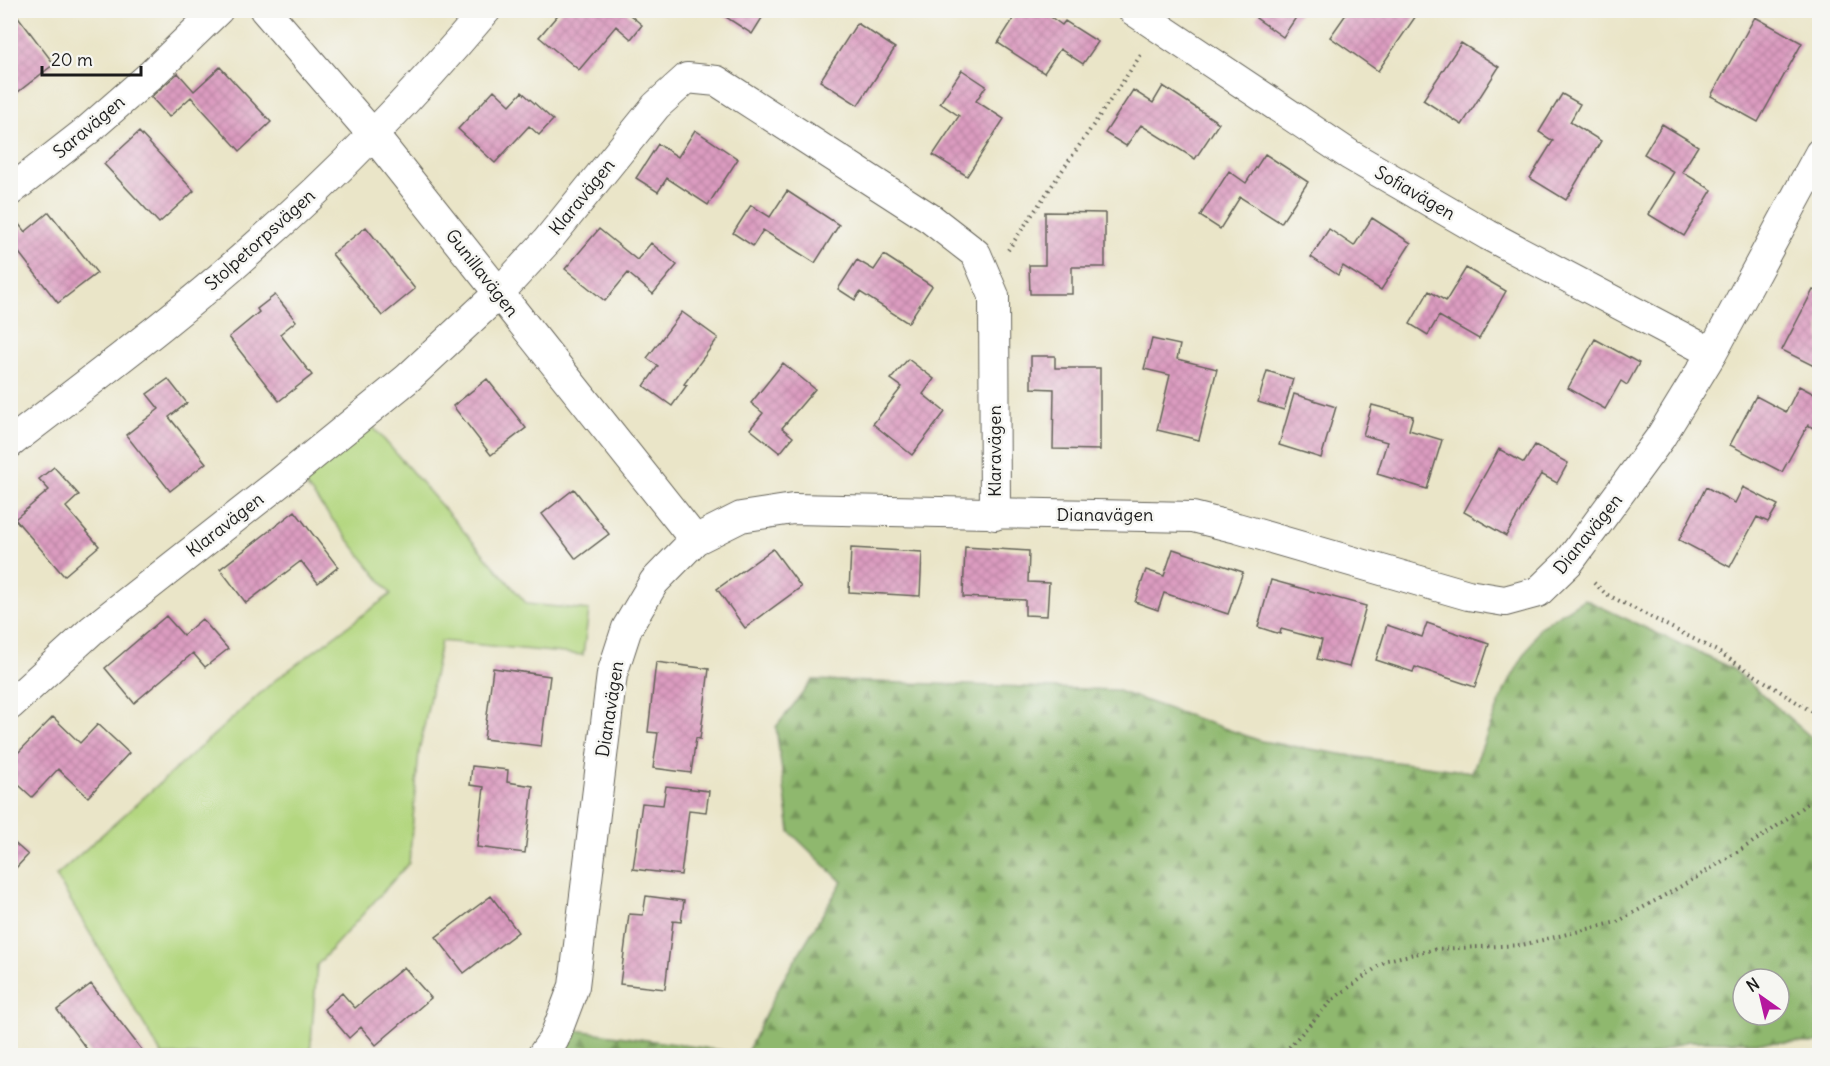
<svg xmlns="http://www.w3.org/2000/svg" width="1830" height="1066" viewBox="0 0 1830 1066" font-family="Delius,sans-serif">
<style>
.grass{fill:#b4d780;stroke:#687a4e;stroke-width:1.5}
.forest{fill:url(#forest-firs);stroke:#566a45;stroke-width:1.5;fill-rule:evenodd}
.building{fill:url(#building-cross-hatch)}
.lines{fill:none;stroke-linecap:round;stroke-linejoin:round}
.street-casing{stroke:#646258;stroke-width:32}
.path{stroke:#646258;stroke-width:4;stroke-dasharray:1.5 4.5;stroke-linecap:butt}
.street{stroke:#fff;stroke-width:30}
.labels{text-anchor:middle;stroke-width:5;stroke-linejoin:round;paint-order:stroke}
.street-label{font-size:18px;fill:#1c1c1c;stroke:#f6f6f2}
</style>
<defs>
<pattern id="forest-firs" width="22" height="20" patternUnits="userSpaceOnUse" patternTransform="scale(1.5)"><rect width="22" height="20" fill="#8fb86e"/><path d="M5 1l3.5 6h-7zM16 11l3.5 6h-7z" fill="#74955a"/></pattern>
<pattern id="building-cross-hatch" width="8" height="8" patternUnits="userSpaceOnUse" patternTransform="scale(1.5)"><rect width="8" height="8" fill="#db9bc0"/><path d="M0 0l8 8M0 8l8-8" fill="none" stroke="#bb85a4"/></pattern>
</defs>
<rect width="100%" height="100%" fill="#f6f6f2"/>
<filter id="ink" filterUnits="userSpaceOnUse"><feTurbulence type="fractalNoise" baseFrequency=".0167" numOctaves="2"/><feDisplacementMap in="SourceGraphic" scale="12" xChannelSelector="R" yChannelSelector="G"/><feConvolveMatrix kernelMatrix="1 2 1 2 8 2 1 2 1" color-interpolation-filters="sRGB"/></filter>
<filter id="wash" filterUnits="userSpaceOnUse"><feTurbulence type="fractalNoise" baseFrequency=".008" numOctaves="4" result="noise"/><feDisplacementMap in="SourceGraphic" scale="24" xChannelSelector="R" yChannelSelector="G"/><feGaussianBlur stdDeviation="1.35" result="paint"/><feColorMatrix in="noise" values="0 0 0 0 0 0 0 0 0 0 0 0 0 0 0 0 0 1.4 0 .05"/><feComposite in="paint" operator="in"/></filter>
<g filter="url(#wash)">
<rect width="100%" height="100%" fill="#eae5c8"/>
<path class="grass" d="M367,420L527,604L589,610L583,655L441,641L419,752L409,863L317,965L310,1055H162L56,876L274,681L391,594L295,472Z"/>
<path class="forest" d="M1584,599L1733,669L1819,744V1043L1688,1041L1649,1056H556L576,1030L746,1054L781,983L842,882L790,832L776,727L813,680L1115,690L1261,741L1365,758L1472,772L1505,689L1540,627ZM1743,979H1779V1015H1743Z"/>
<g id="blocks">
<path class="building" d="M10,10H13L54,64L18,92L10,83Z
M562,10H624L642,25L631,39L616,26L579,70L539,37Z
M715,10H767L752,34Z
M1019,10H1041L1062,25L1065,21L1098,42L1083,64L1060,49L1044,73L998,43Z
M1261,10H1301L1283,37L1256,18Z
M1349,10H1420L1378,71L1330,37Z
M1755,17L1802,43L1758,122L1711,96Z
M857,23L895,48L858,105L820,81Z
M1461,43L1499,67L1462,125L1423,100Z
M220,67L271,122L240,151L191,97L169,117L151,97L178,73L194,91Z
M962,70L986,86L976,101L1004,119L967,176L933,155L959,116L940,103Z
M1163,86L1219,123L1195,159L1141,125L1126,146L1105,133L1133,90L1153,103Z
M494,90L510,105L522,92L553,120L539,135L529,126L495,163L458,129Z
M1562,94L1580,104L1570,122L1601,141L1566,200L1530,178L1553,141L1539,132Z
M1662,124L1698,146L1682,172L1712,190L1684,236L1648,214L1674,172L1644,154Z
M695,130L738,159L708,205L667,178L658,192L636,178L658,144L678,157Z
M139,132L194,191L159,223L104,164Z
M1265,154L1308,182L1281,223L1240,197L1220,229L1200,216L1229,171L1246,183Z
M787,191L839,225L815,263L763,230L753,246L733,233L751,205L770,217Z
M49,212L97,273L58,303L13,245L10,247V213L25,232Z
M1045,212L1105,213V267H1072V294H1030L1029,265H1045Z
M1372,218L1411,243L1381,290L1343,266L1338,275L1311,257L1329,229L1354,246Z
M366,227L415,289L382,316L332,254Z
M599,229L637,260L651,243L677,265L653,294L628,273L605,301L565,269Z
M884,255L932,286L908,323L860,292L855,300L838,289L857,260L874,270Z
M1466,268L1506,291L1479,339L1439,316L1428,335L1410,324L1429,291L1446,301Z
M1813,290L1820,293V369L1782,350Z
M275,295L296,321L280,334L312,375L279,401L229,337L259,312L257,309Z
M682,312L718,338L684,384L687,385L672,406L644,386L658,366L647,358Z
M1152,339L1180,345L1177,359L1217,369L1199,440L1157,430L1170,375L1144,369Z
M1595,339L1639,363L1627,385L1621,381L1605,409L1568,388Z
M1031,356H1055V368H1100V450L1053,449L1054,389L1031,388Z
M908,359L934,379L923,394L945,412L912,455L873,424L902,387L891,379Z
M783,363L815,389L782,428L793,437L780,453L750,429L763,413L751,403Z
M1267,371L1293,379L1284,410L1258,402Z
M168,379L187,403L169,417L206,463L170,491L126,435L159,409L147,394Z
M487,379L526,428L491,455L453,406Z
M1799,386L1820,397V416L1813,428L1808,425L1782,472L1730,445L1756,396L1786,412Z
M1294,394L1336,407L1321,458L1279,445Z
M1372,405L1413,416L1409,430L1442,440L1427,489L1377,474L1387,442L1363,435Z
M1535,445L1568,463L1557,483L1541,474L1506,536L1464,512L1499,449L1524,463Z
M54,467L79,495L66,507L99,546L64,576L15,519L49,490L39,479Z
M1706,487L1735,503L1743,487L1778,505L1768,522L1757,517L1730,567L1679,540Z
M574,489L609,534L576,559L542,514Z
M295,511L338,567L318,583L301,561L246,603L220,569Z
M965,547L1029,551L1028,582L1049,583L1047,616L1025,615V600L963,597Z
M851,548L922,552L920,596L849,592Z
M773,549L801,587L745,628L717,589Z
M1173,549L1243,572L1228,614L1164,593L1158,610L1135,602L1146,570L1164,576Z
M1271,580L1366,606L1349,667L1317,659L1322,640L1281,629L1280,634L1258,627Z
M166,616L183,635L202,619L228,649L205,667L193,653L134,703L105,668Z
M1427,623L1489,644L1475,687L1415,667L1413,672L1376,660L1387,625L1422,637Z
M656,662L709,669L700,739L696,738L691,773L653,768L658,733L648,732Z
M493,668L550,676L541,746L484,739Z
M53,717L80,743L98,724L129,753L88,797L58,769L32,797L10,777V761Z
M472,766L508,770L507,782L533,786L525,853L477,847L484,787L470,785Z
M666,786L709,791L706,812L689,810L681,875L633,869L642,803L663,805Z
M10,839L28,855L15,869L10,865Z
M491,896L518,932L464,973L436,937Z
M646,896L684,901L681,922L673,921L665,989L620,984L629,914L643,915Z
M404,967L431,998L376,1045L361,1027L349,1038L324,1009L342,993L355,1008Z
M91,984L145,1054L143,1056H92L57,1010Z"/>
</g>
</g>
<g filter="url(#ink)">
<use href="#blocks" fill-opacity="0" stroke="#646258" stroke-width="1.5"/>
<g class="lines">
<defs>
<path id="street" d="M265,10L374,136L695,540
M1133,10L1350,155L1488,235L1712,353
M10,191L88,130L152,74L218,10
M10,443C94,378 180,315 258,244C341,171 415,94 486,10
M10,705L92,630L279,483L407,379L498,294L547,241L656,106L687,78L717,81L931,219L976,254L994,296L995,515
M542,1056L554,1039L574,986L612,674L627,628L654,582L695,540L741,517L793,509L1193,517L1237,528L1468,595L1505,601L1538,592L1569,562L1660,438L1712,353L1820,153"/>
</defs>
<use href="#street" class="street-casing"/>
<path class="path" d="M1008,250L1143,52
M1594,583L1606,594L1717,651L1820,717
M1281,1056L1333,999L1387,960L1437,949L1522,945L1617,922L1694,879L1769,832L1820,794"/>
<use href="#street" class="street"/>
</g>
</g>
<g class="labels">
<g class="street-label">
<text transform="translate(89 127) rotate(-40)" y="6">Saravägen</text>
<text transform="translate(1415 193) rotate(30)" y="6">Sofiavägen</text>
<text transform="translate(582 197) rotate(-51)" y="6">Klaravägen</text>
<text transform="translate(260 240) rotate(-42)" y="6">Stolpetorpsvägen</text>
<text transform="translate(482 273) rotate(52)" y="6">Gunillavägen</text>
<text transform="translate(995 451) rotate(-90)" y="6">Klaravägen</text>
<text x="1105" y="521">Dianavägen</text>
<text transform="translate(225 525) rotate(-38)" y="6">Klaravägen</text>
<text transform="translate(1588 534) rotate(-51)" y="6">Dianavägen</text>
<text transform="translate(610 709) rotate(-81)" y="6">Dianavägen</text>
</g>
</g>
<rect width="1830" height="1066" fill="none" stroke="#f6f6f2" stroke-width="36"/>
<g transform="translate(1761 997) rotate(326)"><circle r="28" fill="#f6f6f2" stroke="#9f9f9c" stroke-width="1.5"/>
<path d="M0-4.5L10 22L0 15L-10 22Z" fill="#b5179e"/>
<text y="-9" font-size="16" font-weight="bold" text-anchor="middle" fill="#1c1c1c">N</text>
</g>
<path d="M42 66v9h99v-9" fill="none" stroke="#1c1c1c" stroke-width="3"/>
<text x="51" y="66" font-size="18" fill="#1c1c1c" stroke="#f6f6f2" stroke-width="4.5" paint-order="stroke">20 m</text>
</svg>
